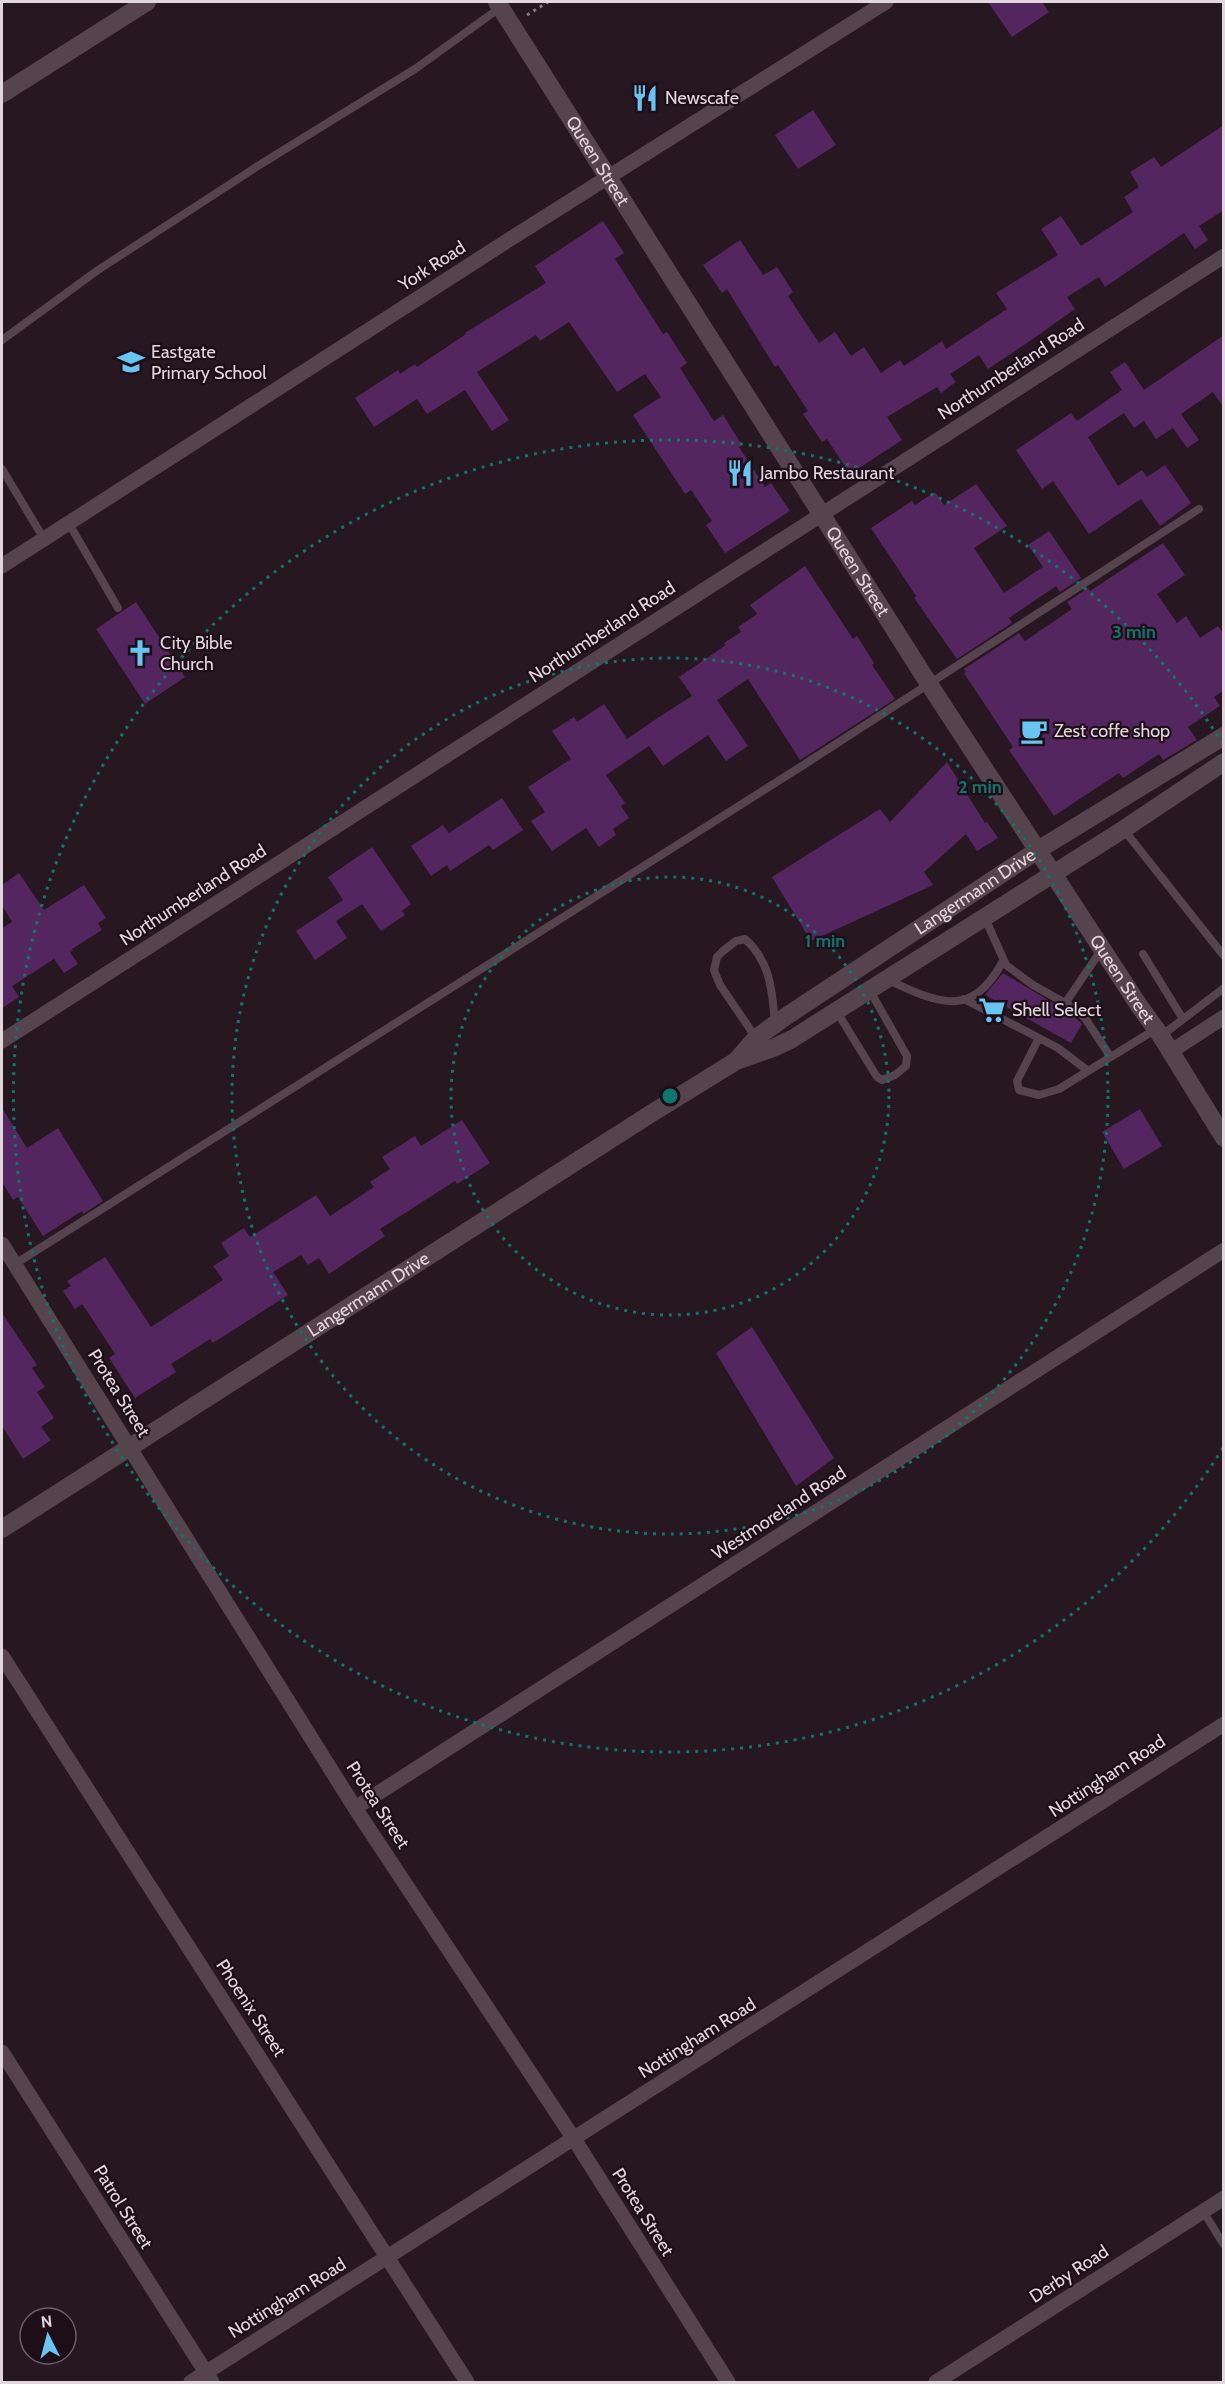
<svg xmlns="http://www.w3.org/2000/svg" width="1225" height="2384" viewBox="0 0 1225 2384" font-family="Cabin,sans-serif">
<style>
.building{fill:#542660}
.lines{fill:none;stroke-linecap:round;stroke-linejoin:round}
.path{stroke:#867881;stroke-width:3;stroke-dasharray:3 4.5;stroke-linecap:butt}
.lane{stroke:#55434e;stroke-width:8}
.street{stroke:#55434e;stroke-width:15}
.secondary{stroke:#55434e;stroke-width:18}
.ring{fill:none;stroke:#0f766e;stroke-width:3;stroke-dasharray:3 6}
.labels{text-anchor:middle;stroke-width:4.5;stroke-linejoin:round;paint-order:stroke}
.poi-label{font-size:18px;fill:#e2d6dd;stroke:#1d0e18;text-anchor:start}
.street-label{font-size:18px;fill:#e2d6dd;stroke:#1d0e18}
.centre{fill:#0f766e;stroke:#1d0e18;stroke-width:3}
.ring-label{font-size:18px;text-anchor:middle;font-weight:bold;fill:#0f766e;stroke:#1d0e18;stroke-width:4.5;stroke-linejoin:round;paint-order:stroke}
</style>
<rect width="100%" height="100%" fill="#271721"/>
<path class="building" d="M988,2H1042L1049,12L1012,37Z
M813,110L836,145L798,169L775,135Z
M1224,125V210L1199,226L1208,240L1195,249L1184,233L1105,287L1099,277L1067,297L1075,309L1027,343L988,369L979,355L950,374L956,382L941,393L937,387L887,417L902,440L850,474L827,439L822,442L803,414L808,411L778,365L775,367L727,289L722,293L703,265L740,240L763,275L777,267L793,292L788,296L819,343L835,332L851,356L864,347L881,373L900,360L904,366L942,341L946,349L1007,309L996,293L1058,255L1041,229L1061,216L1081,246L1133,212L1124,197L1139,187L1130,172L1154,157L1161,167Z
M603,221L624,253L615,259L663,334L667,332L687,363L680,368L714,421L723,415L742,445L739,447L765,487L771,483L790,511L725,553L706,525L712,521L691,490L685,494L633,415L661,397L645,374L617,392L569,322L540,341L536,335L477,372L509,420L492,431L465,390L427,414L417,399L374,427L355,398L398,370L400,374L415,364L417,367L466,334L465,333L546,283L535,266Z
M1224,335V408L1213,392L1181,414L1199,440L1187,448L1173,428L1156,439L1144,421L1134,428L1124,413L1088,437L1118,486L1142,470L1147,477L1165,465L1191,503L1160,526L1141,499L1089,534L1053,481L1042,489L1016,450L1071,413L1077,421L1122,390L1110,372L1125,362L1144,390Z
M976,484L1007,526L974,548L1004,593L1043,567L1028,545L1049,531L1081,578L1060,592L1056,586L1009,618L1012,623L957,659L914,598L916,596L871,528L912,501L915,505L935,492L944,505Z
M1163,543L1185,575L1157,594L1177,623L1186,616L1200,638L1218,626L1224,634V690L1214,697L1220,706L1188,727L1197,740L1163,760L1159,754L1123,778L1119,773L1054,816L1009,750L1013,747L964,673L966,672L964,669L1019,633L1025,641L1072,609L1067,602L1088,588L1090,591Z
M805,566L853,639L857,636L874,663L872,665L895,699L800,760L748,679L717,700L748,746L726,761L708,735L663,766L649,746L606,775L625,803L621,806L629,818L613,829L616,835L599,847L586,828L552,851L531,821L545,812L528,787L571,759L552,731L574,717L577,722L604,704L627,739L659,717L692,696L679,677L726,645L724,643L741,632L738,627L757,614L750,605Z
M136,602L185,677L145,704L96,629Z
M947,762L985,823L987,822L998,838L977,851L966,834L924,872L933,885L811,941L772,877L880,809L890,822Z
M502,798L523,830L493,850L489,845L450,871L447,865L431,876L411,846L443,825L449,833Z
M372,847L411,904L402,911L405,915L381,931L362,904L336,921L347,938L315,960L296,931L343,900L328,877Z
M19,873L44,910L84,885L106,918L98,923L102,930L72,949L73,951L70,952L78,964L64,973L54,959L12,986L19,997L2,1008V928L12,922L2,905V885Z
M1003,973L1070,1013L1080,1022L1082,1024L1071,1043L985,995Z
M2,1108L27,1148L58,1128L103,1201L83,1214L82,1211L43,1236L18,1197L13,1200L2,1182Z
M1140,1109L1162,1146L1124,1169L1102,1132Z
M462,1120L490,1163L457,1184L455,1181L380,1229L385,1236L329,1274L319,1258L308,1265L301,1255L273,1272L288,1295L213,1343L210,1339L171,1364L176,1372L135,1398L109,1358L115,1354L91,1317L82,1304L75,1309L63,1291L71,1286L67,1281L105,1257L151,1327L223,1280L213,1266L229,1256L221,1243L244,1228L250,1237L316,1195L330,1216L374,1187L370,1182L390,1169L382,1157L415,1136L421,1146Z
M2,1313L37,1365L32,1368L45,1387L37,1392L54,1418L41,1427L51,1440L23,1459L2,1426Z
M752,1327L834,1458L796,1486L716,1353Z"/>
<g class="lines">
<path class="path" d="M527,15L548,2"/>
<path class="lane" d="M2,340L98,270L261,164L415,69L501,7
M2,469L44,539
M68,522L118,608
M1124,830L1224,956
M985,918L1006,965L1033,985L1074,1008L1085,1018L1110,1056
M1143,954L1183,1019
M888,980C937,1002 971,1021 1003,961
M964,999L1058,1048L1087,1070
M1066,1002L1102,949
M837,1012L877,1077L882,1080L895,1075L906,1066L907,1056L870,991
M1161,1036L1224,988
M756,1038L720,985L714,970L717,957L723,951L736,941L745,939C771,962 772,991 775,1023
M1039,1038L1017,1081L1019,1090L1039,1095L1059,1089L1156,1029
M15,1264L805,764L1199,509
M1203,2211L1224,2245"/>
<path class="street" d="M2,566L507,241L886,2
M2,1041L1224,256
M1170,1052L1224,1017
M2,1244L355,1808L574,2139L728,2382
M2,1656L467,2382
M355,1808L1224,1250
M2,2052L212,2382
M191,2382L1224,1724
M936,2382L1224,2198"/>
<g class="secondary">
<path id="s1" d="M497,2L929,684L1140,1007L1161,1036L1224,1138"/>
<path d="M2,94L147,2"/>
<path id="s2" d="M736,1061L756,1038L788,1015L1038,850L1224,736"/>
<path id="s3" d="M2,1529L652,1113L736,1061L773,1048L792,1039L1124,829L1224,762"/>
</g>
</g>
<g class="ring">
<circle cx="670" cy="1096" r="219"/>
<circle cx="670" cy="1096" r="438"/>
<path d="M1223 1448A656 656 0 1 1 1223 744"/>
</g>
<defs>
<symbol id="restaurant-bare" viewBox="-9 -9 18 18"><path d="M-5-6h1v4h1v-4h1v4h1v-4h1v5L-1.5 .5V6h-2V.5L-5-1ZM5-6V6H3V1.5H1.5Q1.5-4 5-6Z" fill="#68c4f0" stroke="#1d0e18" stroke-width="2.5" paint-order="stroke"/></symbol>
<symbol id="school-bare" viewBox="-9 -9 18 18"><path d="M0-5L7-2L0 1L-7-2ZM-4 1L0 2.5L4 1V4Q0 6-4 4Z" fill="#68c4f0" stroke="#1d0e18" stroke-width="2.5" paint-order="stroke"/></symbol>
<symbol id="church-bare" viewBox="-9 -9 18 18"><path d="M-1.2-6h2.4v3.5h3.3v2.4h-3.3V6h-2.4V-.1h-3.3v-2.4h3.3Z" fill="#68c4f0" stroke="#1d0e18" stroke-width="2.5" paint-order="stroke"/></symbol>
<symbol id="cafe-bare" viewBox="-9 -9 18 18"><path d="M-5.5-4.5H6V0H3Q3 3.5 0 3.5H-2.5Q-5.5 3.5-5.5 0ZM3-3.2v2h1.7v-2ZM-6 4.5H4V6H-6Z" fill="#68c4f0" stroke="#1d0e18" stroke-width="2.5" paint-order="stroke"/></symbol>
<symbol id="supermarket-bare" viewBox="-9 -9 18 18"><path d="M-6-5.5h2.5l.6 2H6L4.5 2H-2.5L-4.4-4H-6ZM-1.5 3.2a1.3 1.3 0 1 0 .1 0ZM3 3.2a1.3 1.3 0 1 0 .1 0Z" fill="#68c4f0" stroke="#1d0e18" stroke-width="2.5" paint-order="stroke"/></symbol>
</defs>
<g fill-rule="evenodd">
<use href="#restaurant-bare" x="626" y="79" width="38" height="38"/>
<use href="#school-bare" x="112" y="343" width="38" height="38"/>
<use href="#restaurant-bare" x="721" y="454" width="38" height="38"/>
<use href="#church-bare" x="121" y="634" width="38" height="38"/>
<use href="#cafe-bare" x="1015" y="712" width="38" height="38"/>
<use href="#supermarket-bare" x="973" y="991" width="38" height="38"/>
</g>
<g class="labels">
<g class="poi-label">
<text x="665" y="104">Newscafe</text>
<text x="151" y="358">Eastgate<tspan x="151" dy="21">Primary School</tspan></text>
<text x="760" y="479">Jambo Restaurant</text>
<text x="160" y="649">City Bible<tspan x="160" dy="21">Church</tspan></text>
<text x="1054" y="737">Zest coffe shop</text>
<text x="1012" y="1016">Shell Select</text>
</g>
<g class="street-label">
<text dy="6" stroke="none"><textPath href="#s1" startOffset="188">Queen Street</textPath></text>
<text transform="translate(432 266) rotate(-33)" y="6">York Road</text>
<text transform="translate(1011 369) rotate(-33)" y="6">Northumberland Road</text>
<text dy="6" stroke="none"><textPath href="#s1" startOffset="674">Queen Street</textPath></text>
<text transform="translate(602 632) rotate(-33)" y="6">Northumberland Road</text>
<text dy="6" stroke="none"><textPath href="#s2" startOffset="294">Langermann Drive</textPath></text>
<text transform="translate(193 895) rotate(-33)" y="6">Northumberland Road</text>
<text dy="6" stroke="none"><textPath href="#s1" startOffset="1160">Queen Street</textPath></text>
<text dy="6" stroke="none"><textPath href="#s3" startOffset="435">Langermann Drive</textPath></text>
<text transform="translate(119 1393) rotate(58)" y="6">Protea Street</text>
<text transform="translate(779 1513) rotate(-33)" y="6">Westmoreland Road</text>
<text transform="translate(1107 1776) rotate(-33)" y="6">Nottingham Road</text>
<text transform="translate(378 1805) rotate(57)" y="6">Protea Street</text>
<text transform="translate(251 2008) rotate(57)" y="6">Phoenix Street</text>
<text transform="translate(697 2038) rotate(-32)" y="6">Nottingham Road</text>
<text transform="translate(123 2207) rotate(58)" y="6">Patrol Street</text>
<text transform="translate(643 2212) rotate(58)" y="6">Protea Street</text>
<text transform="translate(1069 2274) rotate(-33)" y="6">Derby Road</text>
<text transform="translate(287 2298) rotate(-32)" y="6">Nottingham Road</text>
</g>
</g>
<circle cx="670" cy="1096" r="9" class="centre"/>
<g class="ring-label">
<text x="1134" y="638">3 min</text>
<text x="980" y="793">2 min</text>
<text x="825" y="947">1 min</text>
</g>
<rect width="1225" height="2384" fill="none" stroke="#e2d6dd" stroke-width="6"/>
<g transform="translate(48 2336) rotate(354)"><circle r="28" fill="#1d0e18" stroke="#6c5e67" stroke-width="1.5"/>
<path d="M0-4.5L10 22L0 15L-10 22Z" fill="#68c4f0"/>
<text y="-9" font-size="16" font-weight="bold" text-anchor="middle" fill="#e2d6dd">N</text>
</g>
</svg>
